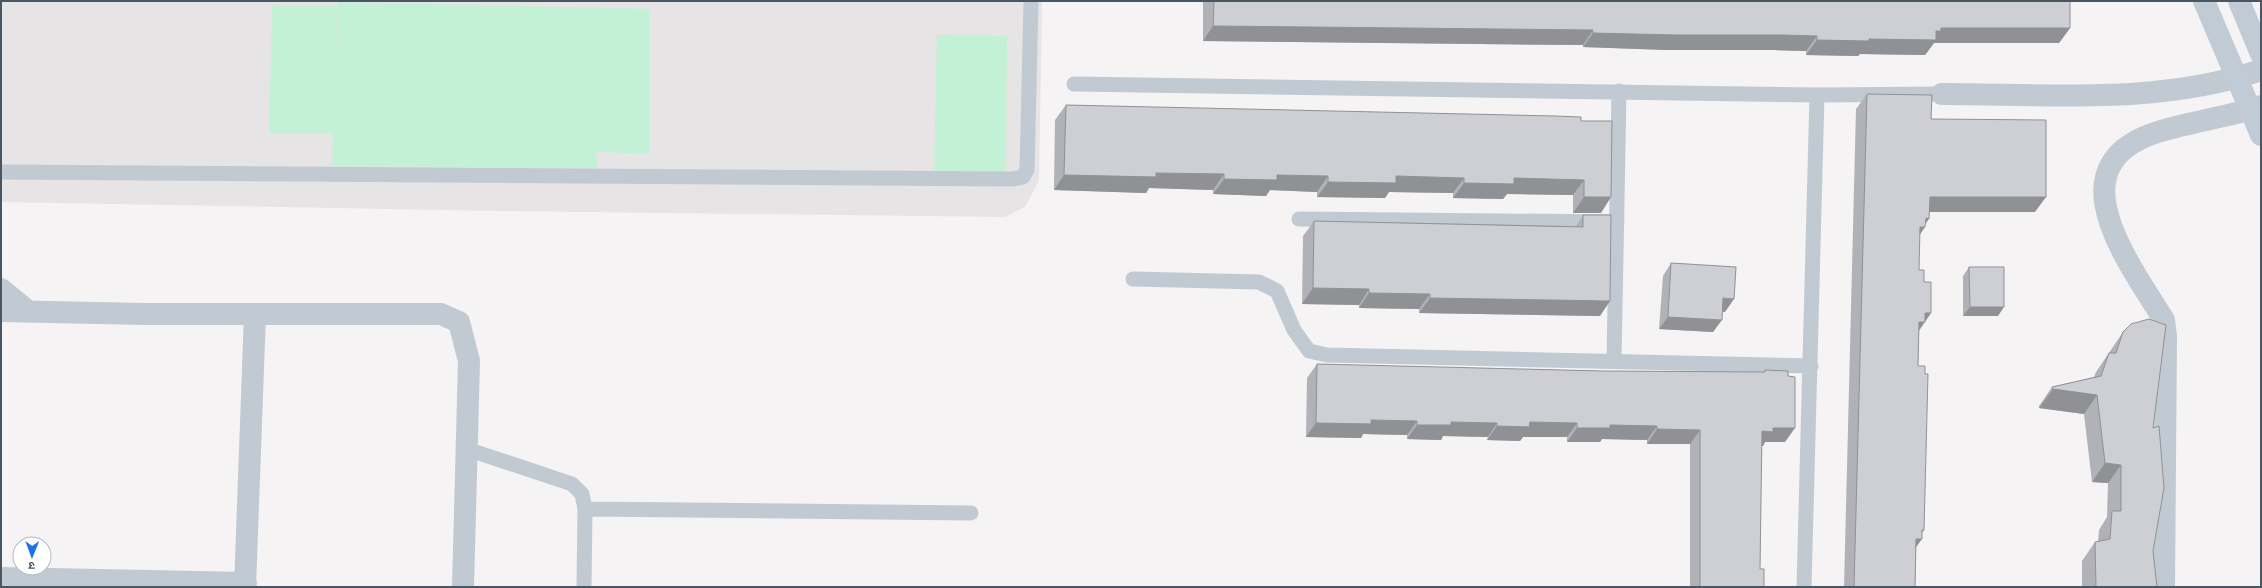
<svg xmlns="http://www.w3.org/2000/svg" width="2262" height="588" viewBox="0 0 2262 588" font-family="Quicksand,'Noto Sans Devanagari',sans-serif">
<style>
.education{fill:#e6e4e5}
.pitch{fill:#c3f1d5}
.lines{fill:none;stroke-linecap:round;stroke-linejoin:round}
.service{stroke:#c1cad2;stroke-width:15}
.minor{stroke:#c1cad2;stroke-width:22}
.secondary{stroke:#c1cbd6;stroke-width:22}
.wall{fill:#b0b2b7}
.shaded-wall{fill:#909195}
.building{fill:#cdcfd5;stroke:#909195}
</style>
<rect width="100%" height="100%" fill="#f5f3f3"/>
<path class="education" d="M1,1H1042L1039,181L1025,207L1005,217L498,211L1,202Z"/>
<path class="pitch" d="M338,2L649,9V154L596,152L598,168L332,166L333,133H269L272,5L337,6L336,56Z
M937,35L1007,36L1006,171L934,172Z"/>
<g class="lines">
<path class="service" d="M1074,84L1817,95L1942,94
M1,172L1012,179L1023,177L1027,170L1031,1
M1299,219L1617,222
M1133,279L1259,282L1277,291L1294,330L1309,351L1327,355L1811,366
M1614,361L1619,91
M467,449L572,484L582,494L585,509L584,587
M585,509L971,513
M1804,587L1817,95"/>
<path class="minor" d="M1942,94C2046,94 2161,105 2261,70
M1,289L29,312
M1,311L145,314H441L459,322L469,361L463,587
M1,578L246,583
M245,587L255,314
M2164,587L2166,336L2164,320C2127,260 2052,163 2161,131C2194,121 2228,117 2261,106"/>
<path class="secondary" d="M2204,1L2261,135
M2239,1L2261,54"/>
</g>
<path class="wall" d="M1203,1H2070V28L2059,43H1934L1925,55L1860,54L1858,56L1806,55V51L1774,50H1667L1583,47V45L1203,41Z
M1867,94L1931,119L2035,212H1929L1925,224L1919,235V270L1924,282L1931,313L1919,331L1918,366L1922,532L1916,548L1915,587H1844L1856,109Z
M1066,105L1581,121L1601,213H1573V195L1507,194L1503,199L1453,198V193L1389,192L1385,198L1317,197V192L1270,190L1266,196L1213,194V190L1149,188L1146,193L1054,190L1055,120Z
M1583,215L1600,316L1419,313V309L1359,308V305L1302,304L1303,236L1314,221L1576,226Z
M1671,263L1725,312L1722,311L1713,332L1659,329L1663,276Z
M1969,267L1998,316H1963V276Z
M2123,332L2153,428V551L2157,587H2082V561L2095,542H2098L2099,530L2107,517L2108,483L2092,482L2084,414L2039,408V406L2052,387L2094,377L2096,372Z
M1317,364L1602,371L1763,372L1765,370L1785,442H1765L1763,446H1761L1760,569L1764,587H1690V444H1647V440L1602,439L1600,442H1567V437H1523L1520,441L1487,440L1488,437L1443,436L1441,440L1407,439V435L1363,434L1361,438L1306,437L1307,378Z"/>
<path class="shaded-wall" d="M1213,26L1593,30L1583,45L1203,41Z
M1941,28H2070L2059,43H1934L1925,55L1860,54L1858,56L1806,55L1817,40L1869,39L1936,31Z
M1593,33L1784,35L1817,36L1806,51L1774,50H1667L1583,47Z
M1156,173L1224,174L1213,190L1149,188L1146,193L1054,190L1064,175Z
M1277,175L1328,176L1317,192L1270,190L1266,196L1213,194L1224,179Z
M1396,176L1464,178L1453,193L1389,192L1385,198L1317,197L1328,182Z
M1514,178L1584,180L1573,195L1507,194L1503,199L1453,198L1464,183Z
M1584,197H1611L1601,213H1573Z
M1930,197H2046L2035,212H1919Z
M1926,218L1929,219L1923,227H1925L1915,242H1909Z
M1313,288L1369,289L1359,305L1302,304Z
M1369,293L1430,294L1419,309L1359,308Z
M1430,298L1610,301L1600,316L1419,313Z
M1723,298L1734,299L1725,312L1715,311Z
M1970,307H2004L1998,316H1963Z
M1925,313H1931L1914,337H1909Z
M1668,317L1722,320L1713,332L1659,329Z
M2053,389L2097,395L2084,414L2039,408Z
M1371,420L1417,421L1407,435L1363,434L1361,438L1306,437L1316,423Z
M1451,422L1497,423L1488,437L1443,436L1441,440L1407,439L1417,425Z
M1530,422L1577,423L1567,437H1523L1520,441L1487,440L1497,426Z
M1610,425L1657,426L1647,440L1602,439L1600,442H1567L1577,428Z
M1773,428H1795L1785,442H1765L1763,446L1752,445L1762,431Z
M1657,429L1700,430L1690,444H1647Z
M2105,463L2121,465L2108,483L2092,482Z
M1922,530H1924L1917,539H1922L1911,554H1906Z"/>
<path class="building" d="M1214,1H2070V28H1941V31H1936V40L1869,39V41L1817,40V36L1784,35H1677L1593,33V30L1213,26Z
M1867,94L1932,95L1931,119L2046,120V197H1930L1929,219L1926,218L1925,227H1920L1919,270H1924V282H1931V313H1925V322H1919L1918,366H1925V374H1928L1924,530H1922V539H1916L1915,587H1854Z
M1066,105L1555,116L1581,117V121H1612L1611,197H1584V180L1514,178V184L1464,183V178L1396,176V183L1328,182V176L1277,175V180L1224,179V174L1156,173V177L1064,175Z
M1583,215H1611L1610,301L1430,298V294L1369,293V289L1313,288L1314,221L1583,227Z
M1671,263L1736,267L1734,299L1723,298L1722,320L1668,317Z
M1969,267H2004V307H1970Z
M2149,319L2166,325L2153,428L2159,426L2164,488L2153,551L2157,587H2096L2095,542L2110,539L2112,511H2121V465L2105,463L2097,395L2053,389L2052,387L2101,376L2109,353H2116L2123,332L2131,324Z
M1317,364L1602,371L1765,372V370L1788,371V376L1795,377V428H1773V432L1762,431L1760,569H1764V587H1700V430L1657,429V426L1610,425V428H1577V423L1530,422L1529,427L1497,426V423L1451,422V425H1417V421L1371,420V424L1316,423Z"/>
<rect width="2262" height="588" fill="none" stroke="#4a5661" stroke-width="4"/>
<g transform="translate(32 556) rotate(181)"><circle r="19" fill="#ffffff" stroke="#b7bbc0"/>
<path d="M0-3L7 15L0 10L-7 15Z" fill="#1a73e8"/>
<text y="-6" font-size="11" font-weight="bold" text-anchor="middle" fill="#4a5661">उ</text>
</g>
</svg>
